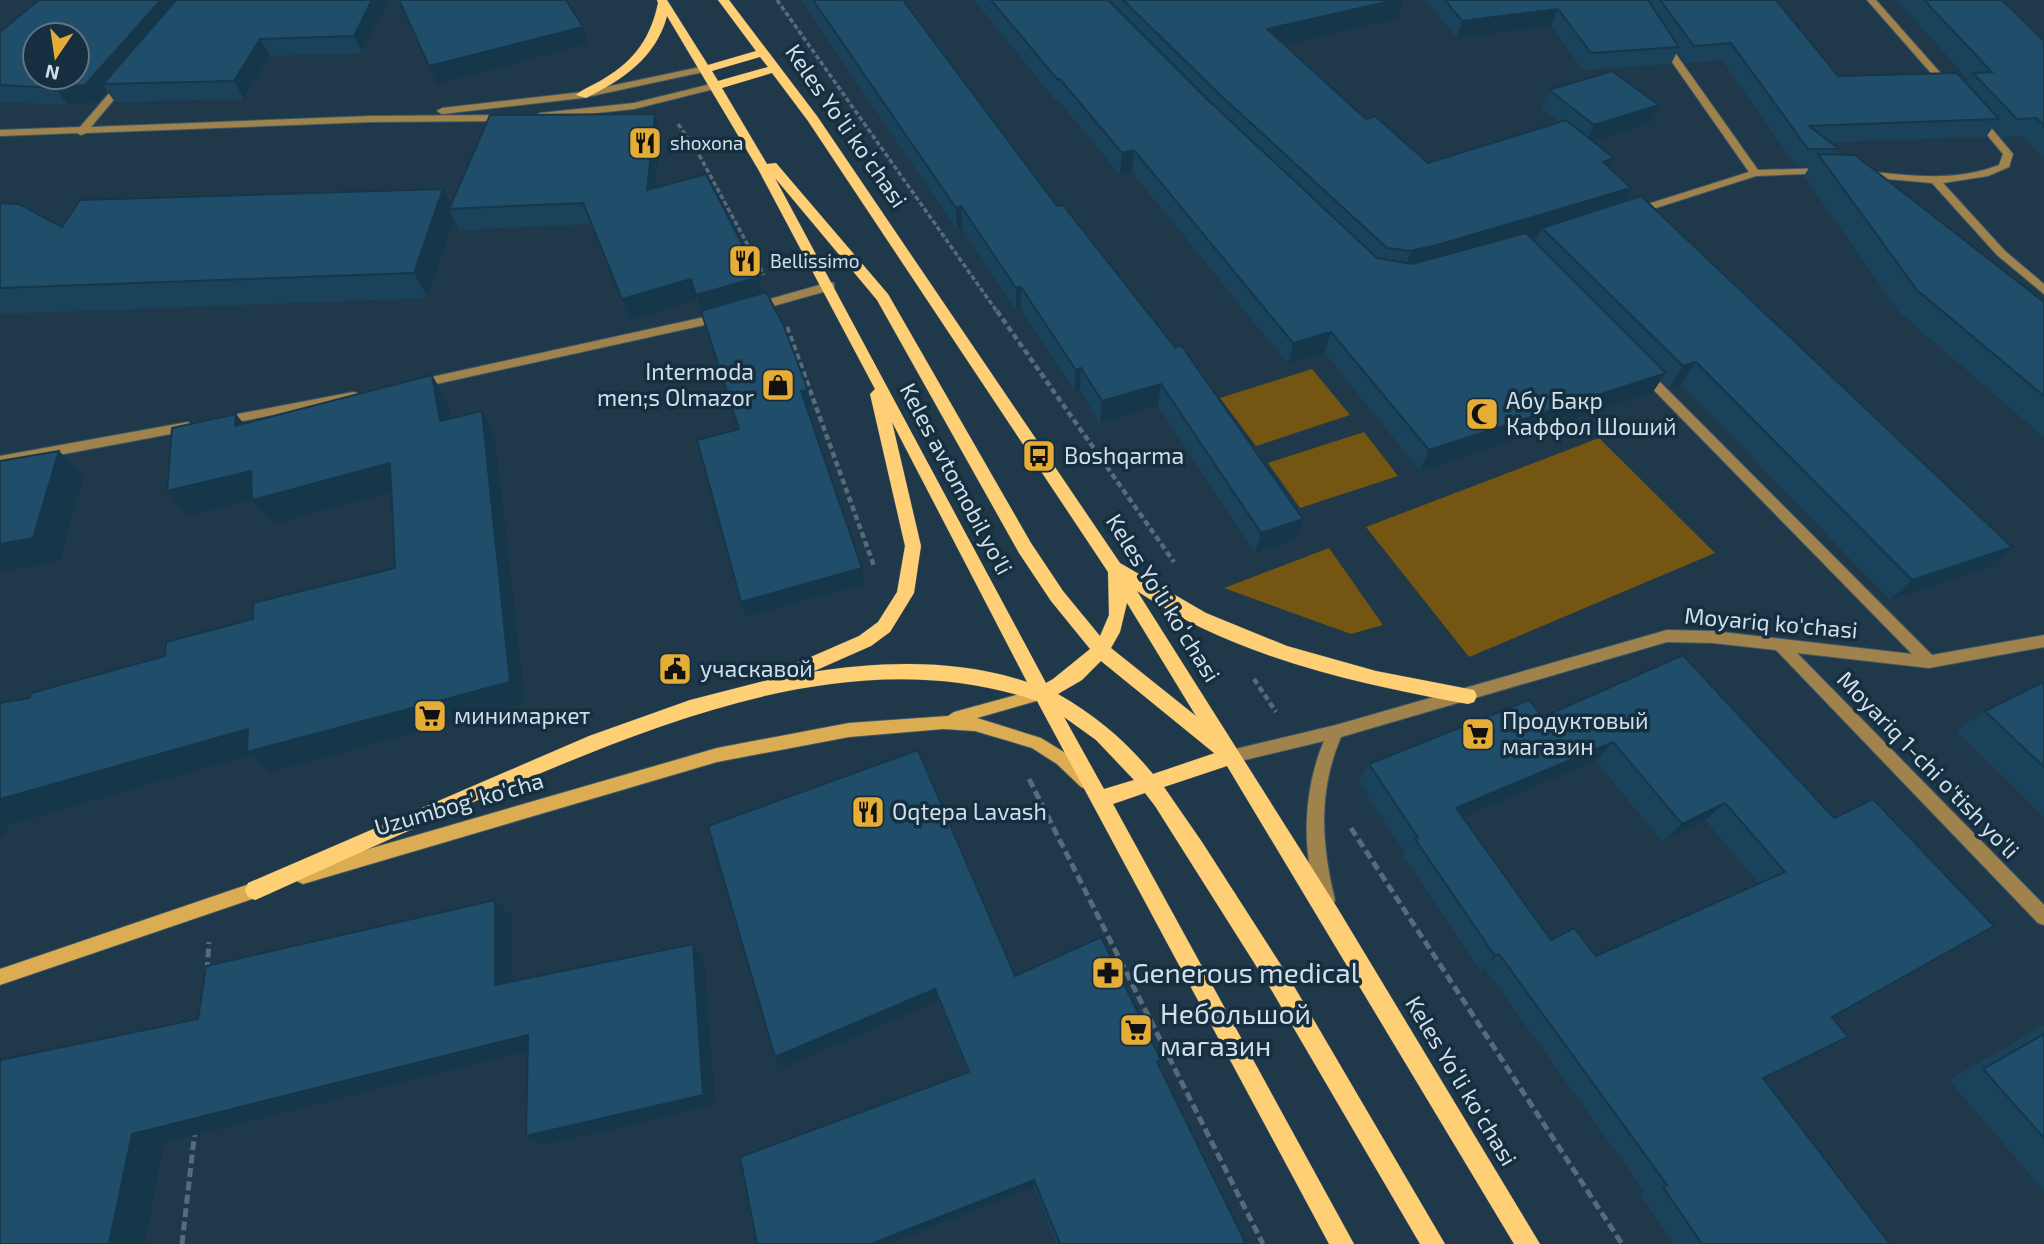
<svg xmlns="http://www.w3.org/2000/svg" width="2044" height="1244" viewBox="0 0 2044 1244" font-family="'Exo 2',sans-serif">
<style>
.green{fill:#745511}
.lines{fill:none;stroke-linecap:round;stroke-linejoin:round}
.street-casing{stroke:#3f5767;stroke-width:2}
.secondary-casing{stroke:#3f5767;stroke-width:2}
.primary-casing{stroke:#3f5767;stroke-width:1}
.path-far2{stroke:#566c7c;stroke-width:3.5;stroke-dasharray:5 2.5;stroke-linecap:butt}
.path-far1{stroke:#566c7c;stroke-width:4.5;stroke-dasharray:6 3.5;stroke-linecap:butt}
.path{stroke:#566c7c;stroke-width:5;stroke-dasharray:9 4.5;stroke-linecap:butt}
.street{fill:#9f824c;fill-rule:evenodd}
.secondary{fill:#dbac52;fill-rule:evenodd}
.primary{fill:#ffcf76;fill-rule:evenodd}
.wall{fill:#1b425b;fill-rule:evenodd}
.shaded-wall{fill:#16364a}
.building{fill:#1f4d6a;stroke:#16364a;stroke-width:2;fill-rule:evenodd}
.labels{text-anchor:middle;stroke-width:7;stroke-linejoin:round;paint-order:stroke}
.far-poi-label{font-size:19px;fill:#d0dfea;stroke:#152f40;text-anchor:start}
.street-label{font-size:23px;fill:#d0dfea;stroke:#152f40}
.poi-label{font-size:23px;fill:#d0dfea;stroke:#152f40;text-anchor:start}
.near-poi-label{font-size:28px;fill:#d0dfea;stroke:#152f40;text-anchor:start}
</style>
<rect width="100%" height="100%" fill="#1f394a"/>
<path class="green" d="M1312,369L1350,415L1256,446L1220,398Z
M1364,432L1398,476L1300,508L1268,463Z
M1599,438L1715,553L1469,657L1366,527Z
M1329,548L1383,625L1351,634L1224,588Z"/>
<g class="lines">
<defs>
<path id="street" d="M1867,0H1876L1951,85V89H1945Z
M1663,39L1666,40L1758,170L1827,168L1832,171L1831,173L1756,176L1637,214H1629V210L1749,172L1658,42Z
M705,66L710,69L708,71L582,98L442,114L437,111L442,108L582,92Z
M122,81L127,84L91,127L371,116L506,115L511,118L506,121L371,122L86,133L81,135L77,133L0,136V130L80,127L119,82Z
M715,83L718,84V88L634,109L540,119L535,116L540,113L634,103Z
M1979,116L1982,117L2013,154L2009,167L1988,176L1943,183L2005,251L2044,284V294L1997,255L1932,183L1865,177L1860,174L1865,171C1911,176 1956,182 1999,165L2003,154L1974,119Z
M830,282L834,283V289L756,311L750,307L752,304Z
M723,313L729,317L727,320L418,388L412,384L418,380Z
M1645,370L1649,371L1932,655L2044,635V647L1929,668L1797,653L2044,905V925L2038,923L1776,650L1713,643L1667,642L1341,737C1318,791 1321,844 1335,900L1333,906L1327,908L1321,906C1300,856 1303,790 1324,741L1232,763L1227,761L1224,756L1227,751L1336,725L1667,630L1713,631L1912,654L1641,377V371Z
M353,392L357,393L359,396L357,399L222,425L216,421L222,417Z
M188,422L194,427L192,430L0,466V456Z"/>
<path id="secondary" d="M1042,688L1047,690L1049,694L1047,698L977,718L1041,738L1067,754L1091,777L1094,782L1091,787L1086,789L1081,787L1057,764L1032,748L975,731L943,729L849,737L717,762L303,884L297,881L295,876L297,871L303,868L717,748L849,723L948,716L954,712Z
M264,879L270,881L272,887L270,893L0,985V969Z"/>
<path id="primary" d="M657,0H667L708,65L756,51L718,0H729L817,116L1120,563L1206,613L1287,646L1376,671L1474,690L1477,696L1474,702L1468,704C1354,683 1235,657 1137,591L1338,909L1540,1244H1514L1227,766L1164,787L1202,842L1288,976L1445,1244H1420L1272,991L1155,806L1145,793L1113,804L1354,1244H1329L1037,701C867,643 686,712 529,778C439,816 351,857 262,897L255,900L248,897L245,890L248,883L589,736L690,700L772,679L774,673L859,636L878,622L897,592L905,546L870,394L875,389L758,169L667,16C656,58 622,80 586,98L576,95C584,88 596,84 605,78C635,60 651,37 658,3ZM760,57L768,67L718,81L712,71ZM772,73L808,121L1108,572L1109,615L1100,636L1063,591L1031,543L888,294L776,163L767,164L722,88ZM775,178L877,300L1019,553L1051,601L1090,649L1053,679L1046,683ZM892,422L1027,682C958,659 883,661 812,672L871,646L890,632L914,593L921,546ZM1127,603L1196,716L1111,648L1120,632ZM1101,661L1214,753H1215L1153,774C1126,741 1095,715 1058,694L1082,680ZM1064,717L1096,740L1134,780L1104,789Z"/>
</defs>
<use href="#street" class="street-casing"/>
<use href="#secondary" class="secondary-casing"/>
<use href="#primary" class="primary-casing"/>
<path class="path-far2" d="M777,0L998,313
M678,124L697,151L764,275"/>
<path class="path-far1" d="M997,311L1174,562
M787,327L874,566
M1254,679L1276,712"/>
<path class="path" d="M1029,779L1263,1244
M1351,828L1622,1244
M207,971L209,942
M182,1244L195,1130"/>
<use href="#street" class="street"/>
<use href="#secondary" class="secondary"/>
<use href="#primary" class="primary"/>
</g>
<path class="wall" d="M39,0H389L362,53L270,56L244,99L115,102L107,91L98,102L68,105L0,102V32Z
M801,0H903L1296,539L1255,553L1158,406L1100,423L1080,390L1075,391L1021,309L1016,310L963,229L957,230Z
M974,0H1403L1398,19L1285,45L1366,119L1428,163L1560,122L1541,108L1549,90L1650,123L1593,141L1614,158L1610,168L1624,202L2012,547L1988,567L1890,600L1681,384L1669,388L1661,380L1652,393L1420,471L1325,353L1288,364L1132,172L1120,175L1059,101H1056ZM1539,234L1535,243L1529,237Z
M1425,0H1776L1838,76L1965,83L1968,79L1897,0H2002L2044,41V159L2023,136L2002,137L1993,127L1986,137L1830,142L1839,149L1835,154L2044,302V437L1899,312L1804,176L1810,166H1796L1722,60L1685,63L1677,52L1671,64L1583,70L1551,26L1457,38Z
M661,136L656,188L759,277L763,293L808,390L811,407L807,408L865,584L746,617L741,602L739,430L697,300L630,320L591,224L459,230L454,220L428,298L0,314V203L62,227L443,189L451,204Z
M2044,682V817L1956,731L1985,711Z
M1543,717L1834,818L1832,1017L1763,1078L1890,1244H1674L1640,1194L1644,1191L1484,967L1480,970L1403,856L1405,853L1359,782L1369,764ZM1596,761L1662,841L1705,820L1759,884L1596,956L1551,940L1463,817Z
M708,826L1015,976L1161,1060L1159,1065L1246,1244H1057L1034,1187L889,1244H757L967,1073L938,1001L783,1068L775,1057Z
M2044,1025V1191L1949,1080Z"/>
<path class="shaded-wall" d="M161,0H187L103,84L107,91L98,102L68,105L55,88Z
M372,0H389L362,53L354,36Z
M1396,0H1403L1398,19L1263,50L1267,29Z
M1558,9L1551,26L1457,38L1462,21Z
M583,27L588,44L437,84L429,66Z
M260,39L270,56L244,99L234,81Z
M1659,105L1650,123L1586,143L1594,125Z
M655,114L661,136L653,212L647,190Z
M1134,150L1132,172L1120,175L1122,153Z
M1614,158L1604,180L1603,162Z
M1631,188L1620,209L1542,228L1539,234L1429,266L1404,272L1411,251Z
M443,189L453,209H449L454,220L428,298L414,273Z
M961,206L963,229L957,230L956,208Z
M759,277L764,298L702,316L696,295Z
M691,279L697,300L630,320L622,299Z
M1021,287V309L1016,310V288Z
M1331,332L1325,353L1288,364L1293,343Z
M1696,362L1681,384L1669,388L1683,366Z
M1081,368L1080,390L1075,391L1076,370Z
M1666,373L1652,393L1420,471L1429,450Z
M432,375L447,400L455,446L440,421Z
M1161,384L1158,406L1100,423L1102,401Z
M808,390L811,407L805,409L801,391Z
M482,411L495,436L525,703L271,772L251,755L8,825L4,837L0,838V799L248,729L510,682Z
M236,414L256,439L235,426Z
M59,451L84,475L60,561L0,572V544Z
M390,463L407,488L273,524L252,500L190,515L167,491L251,471Z
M1303,519L1296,539L1255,553L1261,533Z
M2012,547L1988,567L1890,600L1912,580Z
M862,568L865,584L746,617L741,602Z
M1613,742L1596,761L1444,825L1456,808Z
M1725,803L1705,820L1662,841L1682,824Z
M495,900L512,916L513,999L495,985Z
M693,944L704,958L715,1105L544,1145L526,1136Z
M1499,954L1484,967L1480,970L1495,956Z
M935,989L938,1001L783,1068L775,1057Z
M528,1035L545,1047L164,1143L145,1244H109L132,1134Z
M1034,1180V1187L889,1244H871Z"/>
<path class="building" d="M39,0H161L85,85L55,88L0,85V32ZM35,35H77V77H35Z
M176,0H372L354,36L260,39L234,81L103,84Z
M399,0H566L583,27L429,66Z
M813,0H903L1057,206L1063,205L1175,347L1181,345L1303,519L1261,533L1161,384L1102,401L1081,368L1076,370L1021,287L1016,288L961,206L956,208Z
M991,0H1108L1207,99L1377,258L1412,264L1526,233L1666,373L1429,450L1331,332L1293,343L1134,150L1122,153L1060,79H1057Z
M1123,0H1396L1267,29L1366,119L1375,116L1428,163L1566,120L1614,158L1603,162L1631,188L1437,245L1411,251L1387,248L1217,92Z
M1445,0H1648L1679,47L1591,53L1558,9L1462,21Z
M1660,0H1776L1838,76L1957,73L1999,119L1809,126L1839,149H1808L1731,43L1694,46Z
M1924,0H2002L2044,41V126L2037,118L2017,119L1973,73L1992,72Z
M1612,71L1659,105L1594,125L1549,90Z
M655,114L647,190L706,174L759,277L696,295L691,279L622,299L583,203L449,209L490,115Z
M1818,154L1855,155L2044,302V396L1917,290Z
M443,189L414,273L0,288V203L19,204L62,227L80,200Z
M1641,196L2012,547L1912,580L1696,362L1683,366L1542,228Z
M766,292L783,324L808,390L801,391L862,568L741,602L697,440L739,429L701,311Z
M432,375L440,421L482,411L510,682L247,752L248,729L0,799V703L30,698L31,693L165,656L166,642L253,619V603L395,568L390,463L252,500L251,471L167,491L172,428L236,414L235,426Z
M59,451L33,538L0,544V461Z
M1683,655L1834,818L1873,799L1994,926L1832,1017L1848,1037L1763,1078L1890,1244H1702L1663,1187L1667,1185L1499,954L1495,956L1415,839L1418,838L1369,764L1529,700L1543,717ZM1613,742L1682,824L1725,803L1785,872L1596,956L1574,928L1551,940L1456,808Z
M2044,682V767L1985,711Z
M918,750L1015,976L1101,937L1161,1060L1157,1062L1246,1244H1060L1034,1180L871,1244H757L740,1157L969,1072L935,989L775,1057L708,826Z
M495,900V985L693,944L703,1095L526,1136L528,1035L132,1134L109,1244H0V1060L198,1019L206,966Z
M2044,1034V1138L1983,1069Z"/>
<defs>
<symbol id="restaurant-square" viewBox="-11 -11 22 22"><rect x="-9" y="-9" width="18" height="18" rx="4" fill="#e5ad36" stroke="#152f40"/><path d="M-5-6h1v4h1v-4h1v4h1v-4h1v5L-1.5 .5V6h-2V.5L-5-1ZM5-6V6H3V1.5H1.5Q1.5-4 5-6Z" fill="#111"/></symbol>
<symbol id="shop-square" viewBox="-11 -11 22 22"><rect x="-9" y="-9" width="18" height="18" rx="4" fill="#e5ad36" stroke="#152f40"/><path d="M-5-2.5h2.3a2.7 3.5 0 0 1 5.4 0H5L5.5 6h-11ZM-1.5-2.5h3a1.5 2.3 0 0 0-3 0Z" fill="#111"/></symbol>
<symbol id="mosque-square" viewBox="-11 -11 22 22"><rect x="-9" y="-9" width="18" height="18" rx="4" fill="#e5ad36" stroke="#152f40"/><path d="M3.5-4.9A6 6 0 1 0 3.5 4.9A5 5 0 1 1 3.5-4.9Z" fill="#111"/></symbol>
<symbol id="bus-square" viewBox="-11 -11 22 22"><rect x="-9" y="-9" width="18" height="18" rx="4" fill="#e5ad36" stroke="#152f40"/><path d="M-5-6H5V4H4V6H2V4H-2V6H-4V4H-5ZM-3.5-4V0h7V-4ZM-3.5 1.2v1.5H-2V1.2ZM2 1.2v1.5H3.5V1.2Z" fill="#111"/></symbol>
<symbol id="civic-square" viewBox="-11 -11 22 22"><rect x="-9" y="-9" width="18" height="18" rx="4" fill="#e5ad36" stroke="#152f40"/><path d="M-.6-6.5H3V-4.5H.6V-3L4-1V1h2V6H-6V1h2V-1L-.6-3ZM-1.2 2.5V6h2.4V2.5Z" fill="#111"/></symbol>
<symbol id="supermarket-square" viewBox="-11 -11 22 22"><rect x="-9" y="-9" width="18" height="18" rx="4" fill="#e5ad36" stroke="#152f40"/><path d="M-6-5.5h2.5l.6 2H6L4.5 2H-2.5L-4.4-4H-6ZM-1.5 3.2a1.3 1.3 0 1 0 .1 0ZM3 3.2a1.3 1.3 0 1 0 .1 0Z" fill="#111"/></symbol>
<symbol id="pharmacy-square" viewBox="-11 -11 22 22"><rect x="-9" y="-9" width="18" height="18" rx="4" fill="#e5ad36" stroke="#152f40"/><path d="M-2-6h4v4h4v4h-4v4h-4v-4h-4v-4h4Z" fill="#111"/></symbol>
</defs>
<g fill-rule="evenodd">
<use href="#restaurant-square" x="626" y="124" width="38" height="38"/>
<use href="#restaurant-square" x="726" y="242" width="38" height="38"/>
<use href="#shop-square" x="759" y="366" width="38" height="38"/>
<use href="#mosque-square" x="1463" y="395" width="38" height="38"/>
<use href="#bus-square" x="1020" y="437" width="38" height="38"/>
<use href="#civic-square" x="656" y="650" width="38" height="38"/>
<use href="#supermarket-square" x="411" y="697" width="38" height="38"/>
<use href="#supermarket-square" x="1459" y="715" width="38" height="38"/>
<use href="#restaurant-square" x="849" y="793" width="38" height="38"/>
<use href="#pharmacy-square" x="1089" y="954" width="38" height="38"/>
<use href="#supermarket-square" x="1117" y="1011" width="38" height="38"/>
</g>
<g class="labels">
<g class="far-poi-label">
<text x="670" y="150">shoxona</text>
<text x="770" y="268">Bellissimo</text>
</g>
<g class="street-label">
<text transform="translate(846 126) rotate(55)" y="8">Keles Yoʻli koʻchasi</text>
<text transform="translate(956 479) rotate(62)" y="8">Keles avtomobil yo'li</text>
<text transform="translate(1163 598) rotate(58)" y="8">Keles Yoʻli koʻchasi</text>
<text transform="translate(1771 623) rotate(5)" y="8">Moyariq ko'chasi</text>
<text transform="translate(1928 765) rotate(46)" y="8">Moyariq 1-chi o'tish yo'li</text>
<text transform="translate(459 804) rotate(-16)" y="8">Uzumbog' ko'cha</text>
<text transform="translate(1461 1081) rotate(59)" y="8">Keles Yoʻli koʻchasi</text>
</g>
<g class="poi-label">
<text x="754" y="380" text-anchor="end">Intermoda<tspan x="754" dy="26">men;s Olmazor</tspan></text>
<text x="1506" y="409">Абу Бакр<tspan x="1506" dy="26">Каффол Шоший</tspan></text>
<text x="1064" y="464">Boshqarma</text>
<text x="700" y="677">учаскавой</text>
<text x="454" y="724">минимаркет</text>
<text x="1502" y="729">Продуктовый<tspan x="1502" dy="26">магазин</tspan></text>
<text x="892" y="820">Oqtepa Lavash</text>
</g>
<g class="near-poi-label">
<text x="1132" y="983">Generous medical</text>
<text x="1160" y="1024">Небольшой<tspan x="1160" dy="32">магазин</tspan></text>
</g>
</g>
<g transform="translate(56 56) rotate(193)"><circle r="33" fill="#152f40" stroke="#607584" stroke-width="2"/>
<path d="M0-5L12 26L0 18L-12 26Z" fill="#e5ad36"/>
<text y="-10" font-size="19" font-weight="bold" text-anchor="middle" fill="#d0dfea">N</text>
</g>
</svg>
